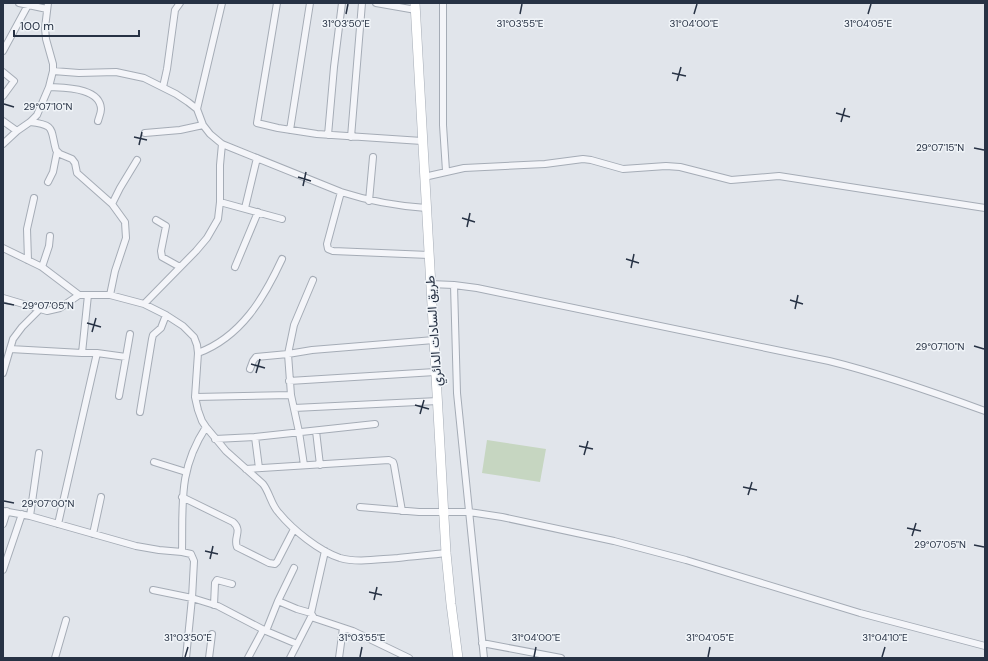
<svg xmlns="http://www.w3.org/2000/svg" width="988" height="661" viewBox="0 0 988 661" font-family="'DM Sans',Vazirmatn,sans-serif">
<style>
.green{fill:#c6d6c1}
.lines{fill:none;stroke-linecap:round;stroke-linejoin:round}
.street-casing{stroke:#a5acb6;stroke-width:8}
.secondary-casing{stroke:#a5acb6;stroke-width:10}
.street{stroke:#f4f5f9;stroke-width:6}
.secondary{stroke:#fff;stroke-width:9}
.ticks{fill:none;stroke:#273244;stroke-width:1.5}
.labels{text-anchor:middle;stroke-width:3;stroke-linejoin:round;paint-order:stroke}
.street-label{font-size:13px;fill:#273244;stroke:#f0f4f8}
.ticks-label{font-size:10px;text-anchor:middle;fill:#273244;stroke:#f0f4f8;stroke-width:3;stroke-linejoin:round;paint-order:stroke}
</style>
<rect width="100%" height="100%" fill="#e1e5eb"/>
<path class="green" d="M487,440L546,449L540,482L482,473Z"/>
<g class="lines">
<defs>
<path id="street" d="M19,3L47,9
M277,3L257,123L278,128L317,134L422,141
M376,3L416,10
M443,3V125L446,171
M3,51L28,5
M53,71L79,73L116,72L144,78L176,94L188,102L197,109L203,125L210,134L222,144L341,192C369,201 397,206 426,208
M49,87C64,88 100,87 101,109C101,113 99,117 98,121
M163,87L167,69L175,10L180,3
M3,96L14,81L3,72
M197,109L222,3
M3,121L17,131
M30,122C56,125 50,129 56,150L60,154L72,159L75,163L77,173L112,204L125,222L126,238L115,271L110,295
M290,130L310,3
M145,133L180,130L203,125
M328,135L334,67L342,3
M351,137L362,3
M3,144L17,131L30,122L37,115L49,87L53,71V64L46,39L45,28L48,3
M424,177L464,168L545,164L583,159L591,160L623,169L666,166L680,167L731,180L779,176L985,208
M48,182L53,172L57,152
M341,192L327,244L328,249L333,251L429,255
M369,201L373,157
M220,202L282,219
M112,204L120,188L137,160
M245,208L257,158
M156,220L166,226L161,251L162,257L180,267
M3,248L42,267L79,295
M28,260L27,229L34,198
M42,267L49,246L50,236
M235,267L258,212
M430,284L454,285L477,288L829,361C882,374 933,392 985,411
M454,285L457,393L484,658
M3,298L47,311L60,308L79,295H110L144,304L166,315L183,326L194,337L197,345L198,353L195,397L198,410L202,421L206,427L226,451L263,484C270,493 271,505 279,513C293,530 319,551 340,558C358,563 379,559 398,558C414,556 430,555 446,553
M144,304L196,251L207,238L218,219L220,202V165L222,144
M10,349L82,353L88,295
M82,353H97
M198,353C241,337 264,298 282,259
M126,357L130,334
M250,369L253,361L256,357L288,354L294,325L313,280
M3,373L13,339L22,327L40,309
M289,381L435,372
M195,397L291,395
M294,408L438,401
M140,412L152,339L153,335L161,328L166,315
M316,431L320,465
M255,437L259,468
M215,439L255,437L375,424
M154,462L186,472
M304,465L299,432L291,395L288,354L312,350L434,340
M246,469L389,460L393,462L394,465L402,511
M182,497L233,522C243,531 233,537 237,547L269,563L275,564L277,562L294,529
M360,507L419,512H469L502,517L614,541L686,560L860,613L985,646
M3,511L30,516L136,546L159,550L182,552L191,554L194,561L192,598L218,606L266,631L297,644
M30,516L39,453
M3,524L7,511
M58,524L97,353L126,357L119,396
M93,534L101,497
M325,551L311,613L314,618L353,631L409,658
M182,552C183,503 178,470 206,427
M294,568L278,601L297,609L311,613
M3,570L22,514
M153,590L192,598L186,658
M214,605L215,583L217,580L232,584
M266,631L278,601
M482,643L561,658
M55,658L66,620
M209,658L212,634
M248,658L263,630
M290,658L312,615
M339,658L343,628"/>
<path id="secondary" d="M415,3L446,553L451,604L458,658"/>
</defs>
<use href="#street" class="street-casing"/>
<use href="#secondary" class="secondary-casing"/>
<use href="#street" class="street"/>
<use href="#secondary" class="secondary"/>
</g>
<path class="ticks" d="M346,14L348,4M520,14L522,4M694,14L697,4M868,14L871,4M672,73L686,76M677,81L681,67M4,104L14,107M836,113L850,117M841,122L845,108M134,137L147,140M139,145L142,132M974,148L984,150M298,177L311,181M303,186L306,172M462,218L475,222M467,227L470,213M626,259L639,263M631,268L634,254M790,300L803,304M4,303L14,305M795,309L798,295M87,323L101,327M92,332L96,318M974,346L984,349M251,364L265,368M256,373L260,359M415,405L429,409M420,414L424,400M579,446L593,449M584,455L588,441M743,487L757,490M748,495L752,482M4,501L14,503M907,528L921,531M912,536L916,523M974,545L984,547M205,551L218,554M210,559L213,546M369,592L382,595M374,600L377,587M185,657L188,647M360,657L362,647M534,657L536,647M708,657L710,647M882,657L885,647"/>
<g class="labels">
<g class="street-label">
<text transform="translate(433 331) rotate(-94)" y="5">طريق السادات الدائري</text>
</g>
</g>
<g class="ticks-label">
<text x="346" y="27">31°03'50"E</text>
<text x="520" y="27">31°03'55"E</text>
<text x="694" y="27">31°04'00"E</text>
<text x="868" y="27">31°04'05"E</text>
<text x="48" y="110">29°07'10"N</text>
<text x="940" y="151">29°07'15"N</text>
<text x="48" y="309">29°07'05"N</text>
<text x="940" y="350">29°07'10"N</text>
<text x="48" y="507">29°07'00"N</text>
<text x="940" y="548">29°07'05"N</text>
<text x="188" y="641">31°03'50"E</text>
<text x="362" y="641">31°03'55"E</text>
<text x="536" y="641">31°04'00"E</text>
<text x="710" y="641">31°04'05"E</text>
<text x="885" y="641">31°04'10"E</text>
</g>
<rect width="988" height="661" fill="none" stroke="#273244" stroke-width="8"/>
<path d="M14 30v6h125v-6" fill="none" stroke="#273244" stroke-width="2"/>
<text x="20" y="30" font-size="12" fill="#273244" stroke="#f0f4f8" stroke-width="3" paint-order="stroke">100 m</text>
</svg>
